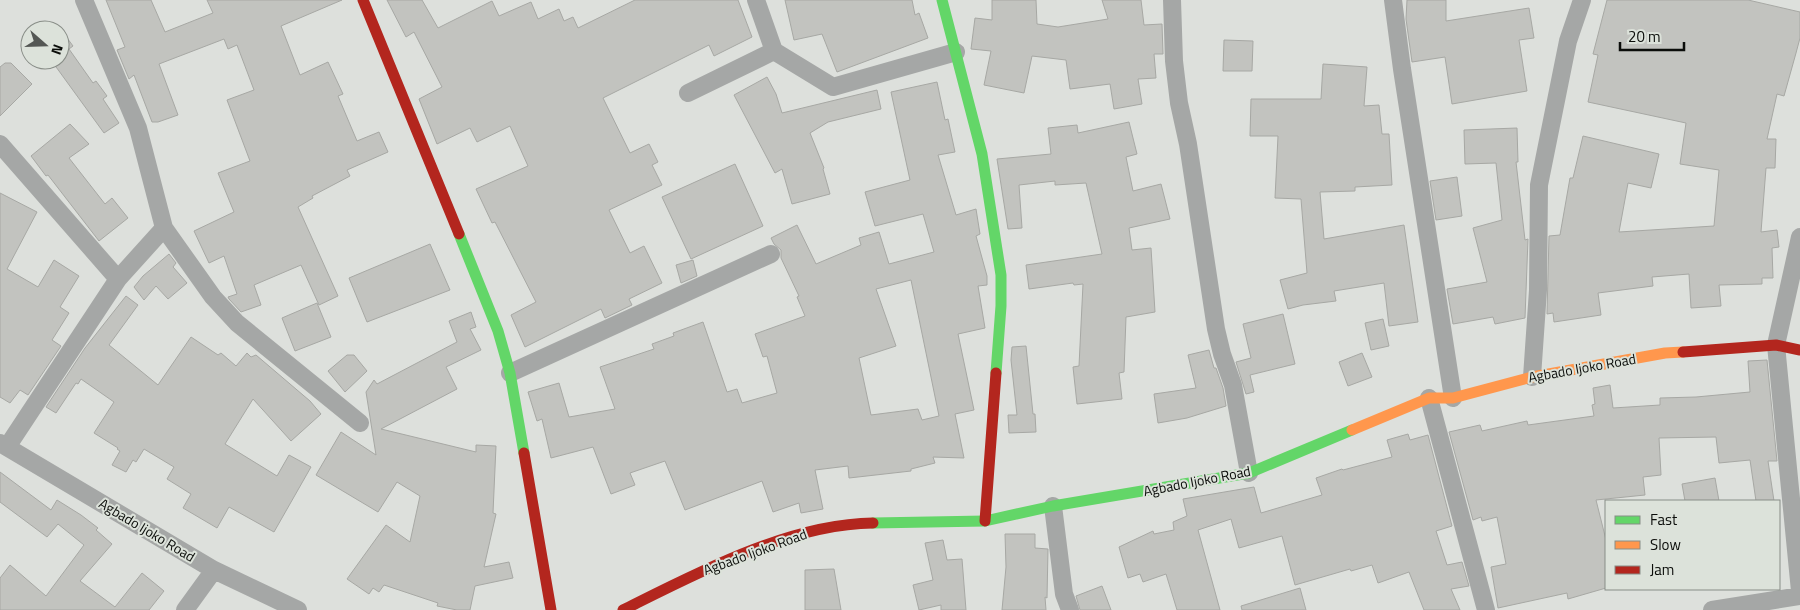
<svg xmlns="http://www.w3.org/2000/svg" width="1800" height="610" viewBox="0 0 1800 610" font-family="'Titillium Web',sans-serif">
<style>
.building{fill:#c2c3bf;stroke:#a7a8a4;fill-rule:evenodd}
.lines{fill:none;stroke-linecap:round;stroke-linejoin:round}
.street{stroke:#a5a7a6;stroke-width:18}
.fast{stroke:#63d668;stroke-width:11}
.slow{stroke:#ff974d;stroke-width:11}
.jam{stroke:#b3261e;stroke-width:11}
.labels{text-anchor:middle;stroke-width:4;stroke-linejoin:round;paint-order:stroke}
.street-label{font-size:14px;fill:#0b0d0a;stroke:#dce2da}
</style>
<rect width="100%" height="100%" fill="#dde0dc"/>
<path class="building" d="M106,0H151L165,32L213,13L207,0H342L281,26L300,75L328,62L343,94L338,96L357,141L379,132L388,152L347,170L350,176L312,196L313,198L298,207L338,296L319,305L301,265L254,285L261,305L241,312L229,299L228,297L237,294L224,256L209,263L194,231L234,212L218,173L250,161L227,100L254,90L237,45L228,49L224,39L159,64L178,115L158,122H152L134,75L129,79L117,50L125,47Z
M387,0H422L438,28L492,1L499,16L531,2L538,19L559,9L564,21L573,17L578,28L635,0H738L752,37L714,56L709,45L603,98L630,153L649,144L658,162L652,165L662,185L609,210L630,253L644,246L662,283L629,299L632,305L605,318L601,309L525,347L511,315L536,302L495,222L492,223L476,189L528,166L510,126L477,142L470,128L437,144L419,99L442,87L414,32L406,37Z
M785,0H912L915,15L919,13L928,38L837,72L822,34L794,40Z
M992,0H1036L1037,24L1058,27L1108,19L1102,0H1141L1144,25L1162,24L1163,54H1154L1156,78L1138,79L1142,104L1114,109L1110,84L1070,89L1066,60L1032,56L1024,93L984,85L991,51L971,49L975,18L992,20Z
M1407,0H1446V21L1529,8L1534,38L1519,40L1527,91L1452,104L1445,57L1412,62L1406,19Z
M1607,0H1748L1800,12V38L1796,53L1784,96L1777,94L1767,139H1776L1775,168H1766L1761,232L1777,230L1779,247L1772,248L1773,278H1762V284L1719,285L1721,306L1691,308L1689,274L1652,277L1653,286L1598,293L1601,315L1554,322L1553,313L1547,314L1549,236L1560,235L1570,178H1573L1583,136L1659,154L1651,188L1628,183L1619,232L1714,226L1719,170L1680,164L1686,123L1588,102L1598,55L1593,54Z
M59,27L73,46L69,49L93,83L96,81L107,96L103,99L119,123L104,133L51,60H60V30H56Z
M1224,40L1253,41L1252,71H1223Z
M5,63H11L32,84L0,116V67Z
M1323,64L1367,67L1364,106L1379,105L1382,134H1389L1392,185L1355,187V191L1320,192L1324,239L1404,225L1418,322L1389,326L1384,283L1334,291L1336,301L1303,305L1288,309L1280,280L1307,273L1301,199L1275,198L1278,136H1250L1251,99H1321Z
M767,77L776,94L782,113L877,90L881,109L828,122L810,133L824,168L823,169L830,194L792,204L782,169L775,173L734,95Z
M937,82L945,120L948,119L955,152L938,155L956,215L976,209L980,234L976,236L987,276V285L978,286L985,328L958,334L974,410L955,414L964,458L933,457L935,463L911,469V471L849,478L848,466L815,470L823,509L801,513L799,503L773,512L762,481L685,510L665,461L630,473L635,485L611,494L593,447L551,458L542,419L537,421L528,392L559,383L569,417L615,409L600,367L654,349L652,344L674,336L673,333L703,322L727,392L737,389L742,403L777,393L767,356L763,357L755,334L805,316L797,297L799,296L781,258V250L774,244L771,238L797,225L816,264L861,245L859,238L879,232L889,264L934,252L923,214L875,226L865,192L910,180L891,92ZM911,280L939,416L922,420L918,409L871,415L859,358L896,346L876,289Z
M1129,122L1137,154L1126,157L1133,191L1161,184L1170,219L1129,228L1132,250L1151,248L1155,312L1126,317L1124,372L1119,373L1122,399L1077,404L1073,367L1079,366L1083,284L1074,285L1073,283L1029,289L1026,265L1102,254L1086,183L1055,185V181L1019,185L1022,228L1008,229L997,159L1051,154L1048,128L1077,125L1078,133Z
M70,124L89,144L69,158L105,204L112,198L128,218L99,241L48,175L46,176L31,156Z
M1517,128L1518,162H1516L1525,240L1528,239L1525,318L1495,324L1493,317L1453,324L1447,289L1487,282L1473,228L1502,220L1496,163L1465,164L1464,130Z
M735,164L763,226L691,259L662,197Z
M1457,177L1462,216L1436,220L1430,181Z
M0,193L37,212L7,269L38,287L54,260L79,276L60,307L69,313L52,340L61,346L28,395L20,390L10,403L0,397Z
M430,244L450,290L367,322L349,278Z
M169,254L176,263L173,267L187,283L168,299L156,286L144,300L134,287L143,276Z
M693,260L697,276L681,283L676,265Z
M126,296L138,305L109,345L158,385L191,337L218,355L221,353L236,366L247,353L251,357L256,355L310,401L321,414L291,441L253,399L225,444L277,476L289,455L311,467L274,532L229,507L217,528L183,508L191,494L167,479L174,467L144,449L136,462L133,460L126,472L112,465L120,451L117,449L118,448L94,433L114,402L81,379L78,384L76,383L56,413L46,407L85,348Z
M317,303L331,337L295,351L282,318Z
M471,312L476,327L470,329L481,350L446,367L457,389L381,429L476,452V445L496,446L493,513L496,514L484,567L509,562L513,578L475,586L470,610H457L437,606L438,603L384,585L379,592L373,588L369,594L347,579L386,525L410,542L420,496L397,482L378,512L316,475L341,432L376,455L366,392L374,380L377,384L457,342L449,321Z
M1283,314L1295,364L1250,375L1254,392L1246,394L1236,362L1251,358L1243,324Z
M1383,319L1389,346L1371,350L1365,323Z
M1026,346L1033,414H1035L1036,432L1009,433L1008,415H1017L1011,360L1012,347Z
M1209,350L1214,368H1216L1223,388L1226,406L1187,418L1158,423L1154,394L1196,388L1188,355Z
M1362,353L1372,377L1348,386L1339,362Z
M347,355H354L367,371L345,392L328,371Z
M1767,360L1777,461H1768L1774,501H1756L1750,460L1719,463L1716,437L1659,438L1661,475L1643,477L1645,495L1596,500L1606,540V588L1568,599L1567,593L1498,608L1491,567L1506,564L1497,517L1482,521L1481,517L1473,520L1449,432L1480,425L1482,431L1527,421L1528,425L1594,416L1592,405L1595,404L1593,388L1610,385L1613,408L1660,405V398L1696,397L1750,392L1748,361Z
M1408,434L1410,440L1428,435L1452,526L1436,531L1447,565L1462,562L1469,586L1451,589L1460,610H1424L1409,572L1378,583L1372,565L1351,571L1350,569L1295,585L1282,536L1239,548L1231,519L1198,530L1220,610H1177L1166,574L1143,582L1140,574L1128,578L1119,547L1153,531L1154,534L1174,530L1173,522L1187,516L1183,499L1254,487L1261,513L1322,495L1316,478L1342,469L1343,470L1392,457L1387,440Z
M0,472L51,510L57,500L81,515L98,528L96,530L112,544L80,581L115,607L142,573L164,591L149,610H0V578L10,565L46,596L84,545L58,524L47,537L0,502Z
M1715,478L1719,501H1685L1682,484Z
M1005,534H1035V548L1048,549L1047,598L1045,597L1046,610H1002L1006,567Z
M943,540L947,560L962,559L966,610H941V605L919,610L913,585L933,580L925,543Z
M834,569L841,610H805V570Z
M1102,586L1111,610H1080L1076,596Z
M1300,588L1306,610H1242L1241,606Z"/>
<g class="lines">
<path class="street" d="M84,0L138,128L164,228L213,297L237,323L360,423
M756,0L774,51L833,87L956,52
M1172,0L1174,61L1179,103L1188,144L1216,329L1222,354L1233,385L1249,473
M1393,0L1402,69L1453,398
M688,93L774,51
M0,144L118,279
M1800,237L1776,345L1800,591
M510,373L771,254
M1532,377L1538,290L1539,185L1568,41L1582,0
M1429,398L1486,610
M0,443L214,570L298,610
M7,447L118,279L164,228
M1053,506L1064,594L1070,610
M185,610L214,570
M1712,610L1800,596"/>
<path class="fast" d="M942,0L982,154L1001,275V306L996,373
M459,234L498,331L510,373L524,453
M873,523L985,521L1053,506L1249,473L1352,430"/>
<path class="slow" d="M1352,430L1429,398H1453L1532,377L1665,353L1683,352"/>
<path class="jam" d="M363,0L459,234
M1683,352L1776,345L1800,350
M524,453L551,610
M985,521L996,373
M623,610C697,573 789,524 873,523"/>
</g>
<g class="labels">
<g class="street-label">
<text transform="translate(1582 368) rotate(-10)" y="5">Agbado Ijoko Road</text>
<text transform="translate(1197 481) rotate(-11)" y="5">Agbado Ijoko Road</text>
<text transform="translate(147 530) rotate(31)" y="5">Agbado Ijoko Road</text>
<text transform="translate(755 552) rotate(-20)" y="5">Agbado Ijoko Road</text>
</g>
</g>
<rect x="1605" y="500" width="175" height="90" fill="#dce2da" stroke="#888d87"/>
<rect x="1615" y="516" width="25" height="8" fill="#63d668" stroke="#888d87"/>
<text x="1650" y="525" font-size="15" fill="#0b0d0a">Fast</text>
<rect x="1615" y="541" width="25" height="8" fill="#ff974d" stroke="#888d87"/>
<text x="1650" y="550" font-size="15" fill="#0b0d0a">Slow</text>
<rect x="1615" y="566" width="25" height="8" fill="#b3261e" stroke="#888d87"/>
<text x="1650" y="575" font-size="15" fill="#0b0d0a">Jam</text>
<g transform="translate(45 45) rotate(110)"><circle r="24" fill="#dce2da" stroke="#888d87"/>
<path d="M0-4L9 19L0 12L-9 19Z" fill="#545754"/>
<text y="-8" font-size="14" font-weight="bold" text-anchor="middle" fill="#0b0d0a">N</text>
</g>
<path d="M1620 42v8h64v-8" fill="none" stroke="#0b0d0a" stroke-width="2.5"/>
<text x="1628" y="42" font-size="15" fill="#0b0d0a" stroke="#dce2da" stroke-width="4" paint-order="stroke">20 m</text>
</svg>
